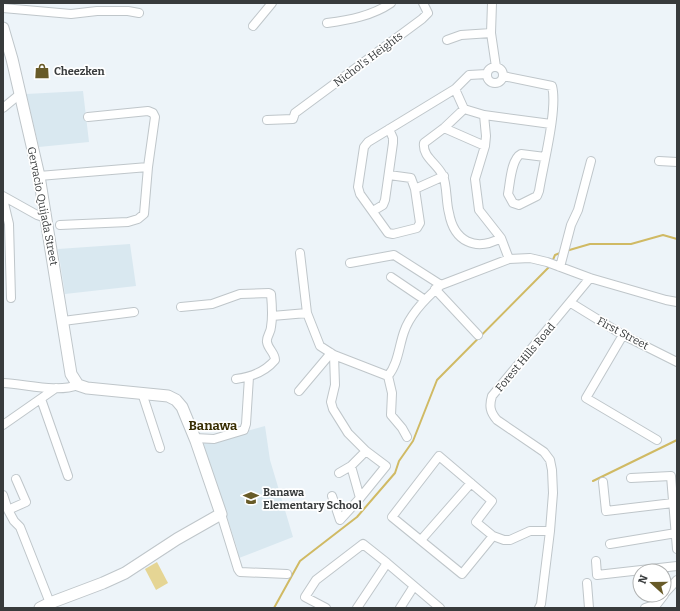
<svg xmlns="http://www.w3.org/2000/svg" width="680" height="611" viewBox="0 0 680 611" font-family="Bitter,serif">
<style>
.built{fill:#d9e8f0}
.green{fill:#e5d594}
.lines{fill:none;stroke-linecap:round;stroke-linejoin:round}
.stream{stroke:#d0ba64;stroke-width:2}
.street-casing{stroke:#bfc6ca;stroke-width:10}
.secondary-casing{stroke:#bfc6ca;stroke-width:13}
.street{stroke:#fff;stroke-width:8}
.secondary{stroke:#fff;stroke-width:11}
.labels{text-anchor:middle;stroke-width:3.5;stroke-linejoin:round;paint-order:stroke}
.street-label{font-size:11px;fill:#383b3c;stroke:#fff}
.poi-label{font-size:11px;font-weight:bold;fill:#383b3c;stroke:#fff;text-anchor:start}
.quarter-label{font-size:13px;font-weight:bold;fill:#382e03;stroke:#fff}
</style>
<rect width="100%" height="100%" fill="#edf4f9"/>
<path class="built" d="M83,91L89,142L39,147L26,94Z
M130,244L136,286L65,294L58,249Z
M265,426L270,460L293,537L239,558L237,548L203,443Z"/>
<path class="green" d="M157,562L168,583L156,590L145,569Z"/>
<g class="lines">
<path class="stream" d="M566,251L590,244H631L663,235L677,239
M552,262L555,255L560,253
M593,481L677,440
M274,608L300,561L357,517L395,473L399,461L413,441L437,380L550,266"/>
<defs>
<path id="street" d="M492,3L491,33L496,67
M3,8L71,14L97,11H128L139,13
M327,23C349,20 372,16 391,3
M253,26L272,3
M447,40L461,35L491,33
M487 75a8 8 0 1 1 16 0a8 8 0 1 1-16 0Z
M503,76L552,86C558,109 543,165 539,191L537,196L519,205L513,203L508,194C510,184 511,159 521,154L545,157
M455,89L464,109L484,115L551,124
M3,108L20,94
M464,109L444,128L424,143C422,157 438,164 443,176C447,184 446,203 449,213C454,241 475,252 501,238
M484,115L486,136L485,146L475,179L479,210L501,238L509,259
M267,120L293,119L295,113L422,19L428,13L423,3
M444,128L485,146
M659,161L677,162
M389,175L411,178L415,189L420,223L417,228L393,234L388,233L360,194L358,187L364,147L368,142L455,89L469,75L487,74
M39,176L148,167
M415,189L444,176
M3,196L37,215L46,218
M3,199L9,224L11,298
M373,211L383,205L385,200L393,143V138L389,129
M60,225L128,222L138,219L144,214L148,167L155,117L153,113L148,111L88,117
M300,253L307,313L320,346L334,355L388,376C398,364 399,346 404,332C410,314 427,297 441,285L509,259L530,258L547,262L590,278L666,300L677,302
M350,263L394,255L441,285
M560,267L571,225L578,210L591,161
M391,277L425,300
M435,289L478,335
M571,303L623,335L677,362
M181,307L212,304L240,294L269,293L271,294C272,305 273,316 271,327C271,332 266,337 267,342C268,349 275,353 275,360C265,372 251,377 236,379
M272,316L307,313
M63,321L134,312
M623,335L586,398L657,440
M388,376L392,393L391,415L402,428L407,437
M3,383C26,384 57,393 78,385
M299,391L331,353
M142,393L160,448
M41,399L68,476
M3,425L56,388
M195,438L214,439L244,430L246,424L249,377
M351,466L360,498
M339,473L351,466L366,451
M631,478L671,476L677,549
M603,482L606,511L673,503
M3,495L8,510L26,502L16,479
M332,496L340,520L360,498L386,466L366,451L348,433L333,409L331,402L335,385L334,355
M8,510L14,521L20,527L50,603
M221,514L238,569L240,572L287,574
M493,536L462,574L392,517L439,456L492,501L476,522L493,536L504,540H510L530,531H550
M421,540L471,483
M610,544L676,533
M596,561L597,575L677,566
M587,583L589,608
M664,594L677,580
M326,608L305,597L316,580L363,544L387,563L440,608
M357,608L387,563
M400,608L414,586
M539,608L541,604L550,531L553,493L552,470L550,460L544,452L497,420C490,412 489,406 492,396L590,278
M645,608L657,604L664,595"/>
<path id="secondary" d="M3,28L12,59L39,176L71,374L78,385L87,388L168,396L176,400L182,407L196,441L221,514L177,539L125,573L103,583L50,603L40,608"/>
</defs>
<use href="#street" class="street-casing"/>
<use href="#secondary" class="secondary-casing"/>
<use href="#street" class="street"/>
<use href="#secondary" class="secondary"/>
</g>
<defs>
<symbol id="shop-bare" viewBox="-9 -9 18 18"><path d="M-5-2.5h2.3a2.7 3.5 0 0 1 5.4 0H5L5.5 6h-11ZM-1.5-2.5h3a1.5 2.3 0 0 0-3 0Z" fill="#685b28" stroke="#fff" stroke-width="2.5" paint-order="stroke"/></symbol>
<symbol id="school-bare" viewBox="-9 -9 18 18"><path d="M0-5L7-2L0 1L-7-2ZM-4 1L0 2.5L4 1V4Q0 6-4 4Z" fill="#685b28" stroke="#fff" stroke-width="2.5" paint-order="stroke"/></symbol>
</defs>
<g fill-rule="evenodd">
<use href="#shop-bare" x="31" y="60" width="22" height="22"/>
<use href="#school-bare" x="240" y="487" width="22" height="22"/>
</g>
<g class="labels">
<g class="street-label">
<text transform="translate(368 59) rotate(-37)" y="4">Nichol's Heights</text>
<text transform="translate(43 206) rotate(79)" y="4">Gervacio Quijada Street</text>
<text transform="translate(623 333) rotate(28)" y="4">First Street</text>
<text transform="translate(525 357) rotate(-50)" y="4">Forest Hills Road</text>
</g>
<g class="poi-label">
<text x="54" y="75">Cheezken</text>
<text x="263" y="496">Banawa<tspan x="263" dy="13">Elementary School</tspan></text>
</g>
<g class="quarter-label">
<text x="213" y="430">Banawa</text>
</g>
</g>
<rect width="680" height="611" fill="none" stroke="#383b3c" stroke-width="8"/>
<g transform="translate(652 583) rotate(291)"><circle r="19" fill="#ffffff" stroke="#afb1b1"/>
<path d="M0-3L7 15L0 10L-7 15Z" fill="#685b28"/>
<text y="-6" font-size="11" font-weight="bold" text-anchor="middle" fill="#383b3c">N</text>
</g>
</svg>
